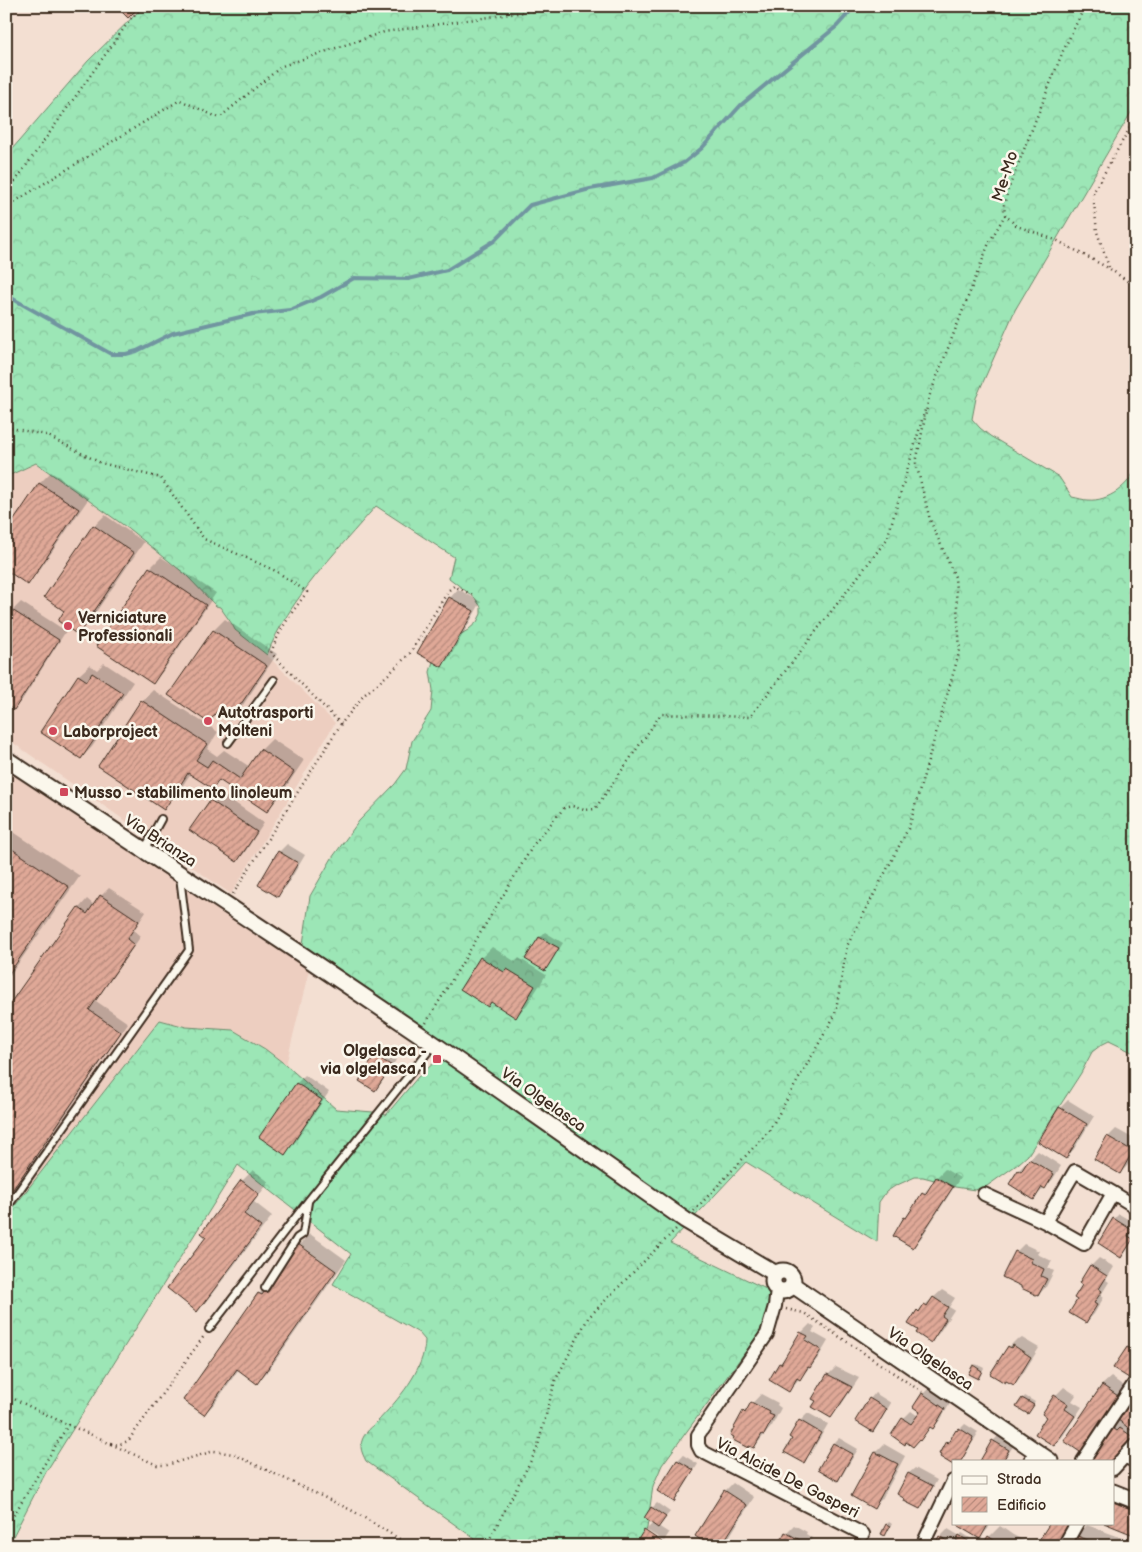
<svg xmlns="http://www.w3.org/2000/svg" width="1142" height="1552" viewBox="0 0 1142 1552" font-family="'Balsamiq Sans',sans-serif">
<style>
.built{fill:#edcec0}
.forest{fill:url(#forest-crowns);stroke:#6c886a}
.shadow{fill:#0003}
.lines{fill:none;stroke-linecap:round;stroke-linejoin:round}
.stream{stroke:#7195a0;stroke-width:4}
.building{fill:url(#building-hatch);stroke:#3b2a1e}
.service-casing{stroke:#3b2a1e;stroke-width:10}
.minor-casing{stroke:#3b2a1e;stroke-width:16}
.tertiary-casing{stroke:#3b2a1e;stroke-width:19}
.path{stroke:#3b2a1e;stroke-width:2.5;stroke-dasharray:1 4;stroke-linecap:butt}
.service{stroke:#fbf7ec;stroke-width:6}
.minor{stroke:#fbf7ec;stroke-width:12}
.tertiary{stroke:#fbf7ec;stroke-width:15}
.poi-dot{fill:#d1495b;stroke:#fbf7ec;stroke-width:2}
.labels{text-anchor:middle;stroke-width:5;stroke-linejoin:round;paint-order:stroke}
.street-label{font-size:16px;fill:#3b2a1e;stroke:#fbf7ec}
.poi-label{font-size:16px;font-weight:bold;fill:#3b2a1e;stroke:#fbf7ec;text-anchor:start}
</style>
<defs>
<pattern id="forest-crowns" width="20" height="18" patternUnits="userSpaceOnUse" patternTransform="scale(1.25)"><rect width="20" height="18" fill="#9ce6b6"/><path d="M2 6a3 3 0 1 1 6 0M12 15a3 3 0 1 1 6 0" fill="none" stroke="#87c59c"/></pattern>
<pattern id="building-hatch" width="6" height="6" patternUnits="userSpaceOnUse" patternTransform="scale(1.25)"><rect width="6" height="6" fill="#dfa897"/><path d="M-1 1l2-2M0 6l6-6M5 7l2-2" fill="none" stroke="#b6897b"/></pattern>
</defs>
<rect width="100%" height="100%" fill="#f3dfd2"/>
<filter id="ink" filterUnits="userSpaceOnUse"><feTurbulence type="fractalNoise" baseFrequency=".02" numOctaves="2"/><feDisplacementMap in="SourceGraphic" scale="10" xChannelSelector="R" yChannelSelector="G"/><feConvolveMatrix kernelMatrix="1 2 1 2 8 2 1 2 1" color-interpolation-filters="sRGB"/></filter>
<g filter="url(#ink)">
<path class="built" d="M36,463L129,529L185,574L216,606L220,607L232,624L235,630L267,655L335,723L231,894L6,738V477Z
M6,770L309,970L286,1065L265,1049L233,1030L186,1027L160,1021L6,1217Z"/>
<path class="forest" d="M144,6H1136V104L1015,310L976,398L972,419L980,428L990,436L1059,477L1072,497C1078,498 1083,500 1088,500C1108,502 1130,485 1136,467V1054L1109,1041L1101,1045L1092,1052L1081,1073L1028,1155L1018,1164L987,1186L975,1190L955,1187L942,1182L923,1177H915L895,1186L886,1192L879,1202L877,1242L746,1162L670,1243L785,1298L662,1465L653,1486L647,1528L640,1546H471L475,1539L366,1461C364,1457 361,1451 361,1447C361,1435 370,1429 377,1422C397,1401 425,1370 425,1340L419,1333L333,1284L351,1254L238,1165L46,1472L8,1546H6V1217L160,1020L186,1027L233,1030L265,1049L286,1065L336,1109L373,1112L386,1115L418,1077L436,1061L434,1045L302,951L310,896L332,858L359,821L395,784L406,769L412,741L431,711L433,690L430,672L435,654L451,640L468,630L477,622L481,614V607L475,598L449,578L454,557L376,506C338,550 288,600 267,655L235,630L232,624L220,607L216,606L185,574L129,529L36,463L6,477V156L88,61Z"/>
<path class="shadow" d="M51,472L89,498L38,572L27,583L6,534L40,483Z
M105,515L144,542L89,622L78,633L66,611L94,526Z
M161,557L216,593L163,671L152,682L150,568Z
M458,589L481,602L450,657L442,665L450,598Z
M21,602L66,631L22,700L14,708L6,621L13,610Z
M225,619L277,654L241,708L230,719L219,711L209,721L170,695L214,630Z
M104,663L133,682L103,727L105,728L92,747L81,758L78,676L90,665L97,670Z
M153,690L218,732L207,749L217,756L224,750L250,767L261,750L272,739L304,760L278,799L267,810L220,780L212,787L191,773L175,797L164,808L142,701Z
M219,792L264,823L245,852L237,861L211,801Z
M6,827L80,876L6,981Z
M287,844L305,855L286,887L278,895L279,852Z
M109,888L146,912L134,930L141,936L96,1001L128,1023L17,1186L9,1194L6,1011L79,908L87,899L95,906L101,896Z
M545,932L563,943L550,964L544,970L527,959L540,937Z
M492,947L516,962L519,958L546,975L527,1005L516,1016L481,958Z
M382,1051L396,1060L380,1084L375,1090L376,1056Z
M305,1075L329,1092L293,1145L285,1154L260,1137L297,1083Z
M1068,1100L1094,1116L1074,1149L1066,1157L1060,1108Z
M1116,1129L1136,1140V1151L1128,1165L1120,1173L1108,1137Z
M1038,1151L1061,1166L1053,1179L1033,1199L1010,1184L1019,1170Z
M945,1169L960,1178L921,1238L913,1246L905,1218L912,1212L923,1194L931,1186L937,1177Z
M253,1170L269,1182L254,1202L272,1216L208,1299L197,1310L207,1237L242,1181Z
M1119,1214L1136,1224L1132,1230L1136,1232V1235L1126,1251L1120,1256L1114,1219Z
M310,1234L346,1260L268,1371L257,1382L239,1369L215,1403L204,1414L185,1400L259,1294L270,1283L299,1245Z
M1024,1244L1039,1251L1037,1254L1052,1261L1048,1268L1054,1271L1046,1287L1038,1295L1016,1252Z
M1099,1258L1114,1267L1106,1280L1109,1282L1101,1295L1104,1297L1094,1314L1086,1322L1079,1299L1084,1284L1081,1282L1091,1266Z
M942,1290L955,1298L949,1307L954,1310L939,1333L931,1341L919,1330L918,1311Z
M810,1324L815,1328L812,1332L828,1341L818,1358L789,1390L771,1379L780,1363L787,1356L801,1333Z
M1022,1338L1039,1348L1022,1375L1014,1384L1009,1347L1017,1339L1019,1340Z
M1133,1343L1136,1344V1375L1132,1379L1128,1348Z
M919,1351L929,1357L926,1361L917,1353Z
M976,1364L984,1368L980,1375L974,1366Z
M836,1367L859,1378L839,1408L830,1416L818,1400L828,1375Z
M1111,1377L1128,1389L1091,1444L1102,1385Z
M931,1386L952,1400L941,1419L933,1428L931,1426L913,1446L903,1419L911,1411L918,1416L922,1411L923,1394Z
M1064,1387L1076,1395L1072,1401L1082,1407L1062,1437L1054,1445L1047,1417L1043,1414L1055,1396Z
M875,1393L891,1403L878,1425L872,1431L870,1399Z
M761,1394L778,1403L777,1405L781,1408L772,1426L754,1447L744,1412Z
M1025,1396L1035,1402L1030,1410L1018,1406Z
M1136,1397V1434L1113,1464L1111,1427Z
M808,1413L828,1424L811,1453L803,1461L793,1438L800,1421Z
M965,1424L978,1432L976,1434L977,1435L962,1460L953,1461V1464L942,1456L947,1442Z
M998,1436L1014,1445L1003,1461L993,1441Z
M839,1438L858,1449L843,1474L838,1479L820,1469L834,1443Z
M884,1444L905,1456L882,1499L873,1507L852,1495L876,1452Z
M683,1455L698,1464L679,1495L674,1500L659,1491L678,1460Z
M915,1468L937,1480L925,1502L919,1508L898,1494L909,1473Z
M733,1483L754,1497L726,1542L722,1546H711L725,1491Z
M1113,1487L1136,1496V1535L1113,1523Z
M657,1503L670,1512L658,1526L669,1533L664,1541L646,1530L653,1523L652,1508Z
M889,1522L892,1524L885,1535L887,1524Z
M961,1523H991L988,1529L980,1537Z
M794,1525L807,1532L806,1534L812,1538L808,1546H779L786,1533Z
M1087,1525L1136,1543V1546H1071L1076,1536Z
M1000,1526L1013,1535L1035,1546H983L989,1537Z
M948,1529L960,1536L962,1533L970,1538L968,1541L970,1542L968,1546H935L940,1537Z
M827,1541L836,1546H822Z"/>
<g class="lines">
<path class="stream" d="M6,295L111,354H126L137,351L173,333L253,314L290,310L321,297L354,278L408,279L447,270L494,241L530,205L590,189L653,178L685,162L702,148L741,105L837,26L855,6"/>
</g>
<path class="building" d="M116,6H140L128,18Z
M39,483L79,509L28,585L6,570V532Z
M93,525L134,553L78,635L58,621L64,611L44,597Z
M149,567L206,605L153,684L96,646Z
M449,597L474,611L442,667L417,653Z
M12,610L59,640L14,710L6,705V619Z
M213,630L267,666L230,720L217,711L209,723L168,695Z
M92,673L123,693L93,738L94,740L81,759L40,732L78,675L87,681Z
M141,700L207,744L196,760L207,767L212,760L240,779L260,749L294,772L267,812L219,780L213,789L188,773L164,810L98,766Z
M210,800L257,832L237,862L189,830Z
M6,845L69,887L6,978Z
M278,851L298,863L278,897L258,885Z
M100,895L139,921L127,939L134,945L89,1010L121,1032L9,1195L6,1193V1009L78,907L87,914Z
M539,937L559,948L545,971L525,959Z
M480,957L504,972L507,969L535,986L516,1018L491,1002L488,1007L460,989Z
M375,1055L392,1066L375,1091L359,1081Z
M296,1083L322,1100L285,1155L259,1137Z
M1059,1107L1087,1124L1066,1159L1038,1142Z
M1107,1136L1133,1151L1120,1174L1094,1159Z
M1029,1159L1054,1174L1045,1189L1042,1187L1034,1200L1009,1184L1018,1170L1021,1172Z
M936,1177L953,1187L913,1248L893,1236L904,1217L906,1218L922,1193L925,1195Z
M241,1180L259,1194L244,1214L261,1227L197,1312L167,1288L206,1237L201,1233Z
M1113,1218L1132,1230L1128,1236L1133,1239L1121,1258L1098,1243Z
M298,1244L336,1271L257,1384L237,1369L204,1415L183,1400L258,1293L262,1295Z
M1015,1251L1032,1259L1030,1262L1044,1269L1041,1276L1047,1279L1038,1296L1021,1288V1286L1002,1277Z
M1090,1265L1107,1276L1099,1289L1102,1291L1094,1303L1097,1305L1086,1323L1069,1313L1077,1300L1074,1298L1082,1285L1079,1283Z
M933,1297L948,1307L942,1316L946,1319L931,1343L916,1333L918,1330L908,1324L917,1310L919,1312L924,1304L927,1306Z
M800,1332L808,1336L805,1340L821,1350L810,1368L808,1367L800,1380L797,1378L789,1392L769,1380L779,1363L781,1364Z
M1013,1345L1031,1357L1014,1385L1006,1381L1005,1383L990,1374L1008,1346L1011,1348Z
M1127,1347L1136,1351V1374L1132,1380L1113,1368Z
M916,1352L928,1360L924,1365L913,1357Z
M973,1365L982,1371L978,1379L968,1374Z
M827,1374L852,1387L831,1418L812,1407L816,1401L812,1399Z
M1102,1385L1121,1398L1083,1454L1064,1441Z
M922,1393L945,1409L933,1429L930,1427L920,1441L919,1440L913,1447L906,1442L905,1445L891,1435L902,1418L911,1424L920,1412L913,1407Z
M1054,1395L1068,1404L1065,1409L1075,1416L1054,1446L1035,1434L1046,1417L1042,1414Z
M1136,1395V1434L1117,1419Z
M869,1398L887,1409L873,1432L855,1421Z
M1022,1398L1034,1405L1028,1414L1016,1407Z
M751,1402L770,1412L769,1414L774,1416L764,1435L762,1434L754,1448L749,1446L748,1448L733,1440L734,1437L730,1435L743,1411L745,1413Z
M799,1420L821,1433L804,1463L784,1452L792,1439L789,1437Z
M1110,1426L1117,1431L1120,1428L1133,1437L1113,1463V1461H1086Z
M959,1428L973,1437L972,1440H973L961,1461H953V1465L940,1457L941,1455L939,1454L946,1441L948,1443L956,1430L957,1431Z
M992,1440L1009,1450L1003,1461H980Z
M833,1443L853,1454L838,1481L818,1469Z
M875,1452L898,1464L874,1509L851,1496Z
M677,1460L694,1470L674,1502L657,1491Z
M908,1473L933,1486L920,1509L904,1501L905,1499L897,1494Z
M724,1490L747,1505L721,1546H709L695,1536Z
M1113,1502L1136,1511V1536L1104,1523H1113Z
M651,1507L666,1517L658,1528L644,1518Z
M959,1523H989L980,1539L958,1526Z
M1050,1523H1075L1063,1546H1035Z
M886,1524L890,1526L885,1536L881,1534Z
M644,1530L662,1542L659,1546H634Z
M785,1532L800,1540L799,1543L805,1546H778Z
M959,1535L968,1541L965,1546L956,1540Z
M1075,1535L1103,1546H1069Z
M939,1536L955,1546H934Z
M988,1536L1002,1546H982Z"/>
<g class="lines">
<defs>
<path id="service" d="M228,743L274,680
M144,850L161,819
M6,1209L189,950L180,877
M265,1288L297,1238L303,1234L308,1202
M209,1329L308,1201L434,1044
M1123,1459L1136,1465"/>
<path id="minor" d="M984,1194L1045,1222L1084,1244L1113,1193
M1045,1222L1075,1171L1113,1193L1136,1207
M777,1290L775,1306L767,1334L698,1435V1445L701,1451L863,1534
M1030,1461L1036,1451
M1083,1461L1136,1381
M1113,1469L1136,1444
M922,1546L953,1481
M1064,1546L1077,1523"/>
<path id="tertiary" d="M6,759L295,950L434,1044L685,1220L776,1274
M773 1281a10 10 0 1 1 20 0a10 10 0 1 1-20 0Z
M793,1285L1050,1461
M1113,1492L1136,1501"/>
</defs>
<use href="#service" class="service-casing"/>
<use href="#minor" class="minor-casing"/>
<use href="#tertiary" class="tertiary-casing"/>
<path class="path" d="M1086,6L1082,12L1063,51L1008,190L1004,205L1005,215L1017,226L1058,241L1110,269L1136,287
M6,194L132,17L144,6
M6,207L180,100L219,118L282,66L384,32L567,6
M1109,267L1097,232L1093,193L1136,117
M6,427L46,435L101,463L161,478L204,539L276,571L307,592C293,611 279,629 271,653L341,724
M233,894L341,724L364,695L391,672L410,653L449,590L454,586L473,595
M426,1023L534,844L564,808L572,806L584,810L595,809L661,714L750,717L887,539L925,410
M694,1211L769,1131L835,1015L847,946L909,827L960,650L955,577L930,520L916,463L929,397L989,243L1005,215
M786,1309L804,1313L922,1392
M6,1395L68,1425
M102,1440L157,1465H167L214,1451L233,1454L353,1511L411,1546
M111,1443L118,1445L128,1441L204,1336
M6,1528L68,1425L104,1440
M486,1546L537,1449L555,1381L588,1318L676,1229"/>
<use href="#service" class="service"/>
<use href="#minor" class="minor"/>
<use href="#tertiary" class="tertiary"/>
</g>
</g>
<g class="poi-dot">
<circle cx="68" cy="626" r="5"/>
<circle cx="208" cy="721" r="5"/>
<circle cx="53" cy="731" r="5"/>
<rect x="59" y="787" width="10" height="10" rx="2.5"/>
<rect x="432" y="1054" width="10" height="10" rx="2.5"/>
</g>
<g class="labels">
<g class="street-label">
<text transform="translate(1004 176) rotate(-72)" y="6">Me-Mo</text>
<text transform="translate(161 840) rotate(33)" y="6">Via Brianza</text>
<text transform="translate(544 1099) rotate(35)" y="6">Via Olgelasca</text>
<text transform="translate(931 1358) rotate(34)" y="6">Via Olgelasca</text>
<text transform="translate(788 1477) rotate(27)" y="6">Via Alcide De Gasperi</text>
</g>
<g class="poi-label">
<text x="78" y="623">Verniciature<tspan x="78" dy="18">Professionali</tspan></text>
<text x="218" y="718">Autotrasporti<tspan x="218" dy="18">Molteni</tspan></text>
<text x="63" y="737">Laborproject</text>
<text x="74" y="798">Musso - stabilimento linoleum</text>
<text x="427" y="1056" text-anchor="end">Olgelasca -<tspan x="427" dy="18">via olgelasca 1</tspan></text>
</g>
</g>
<rect width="1142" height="1552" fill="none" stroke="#fbf7ec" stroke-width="25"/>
<rect x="12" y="12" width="1117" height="1527" fill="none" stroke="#3b2a1e" stroke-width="2" filter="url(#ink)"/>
<rect x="952" y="1460" width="162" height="65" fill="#fbf7ec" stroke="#aea59a"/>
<rect x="962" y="1476" width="25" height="8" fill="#fbf7ec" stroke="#aea59a"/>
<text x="997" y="1484" font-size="15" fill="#3b2a1e">Strada</text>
<rect x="962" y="1497" width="25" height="15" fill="url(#building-hatch)" stroke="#aea59a"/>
<text x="997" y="1510" font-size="15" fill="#3b2a1e">Edificio</text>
</svg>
